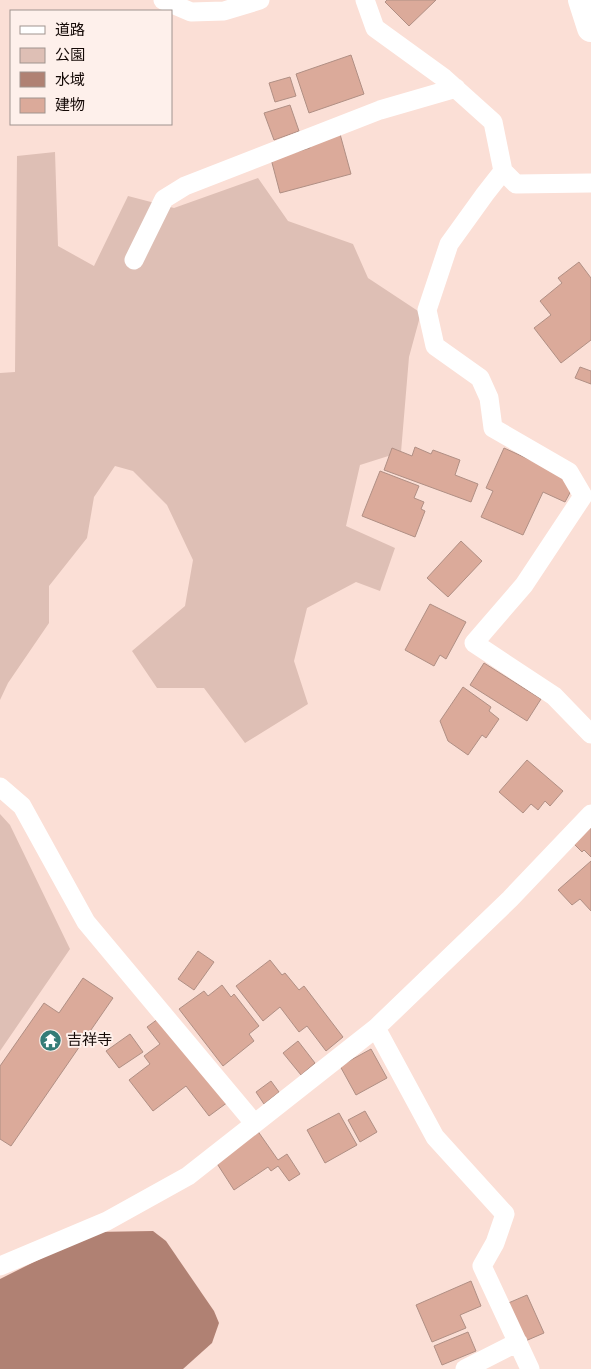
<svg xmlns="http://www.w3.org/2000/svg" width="591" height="1369" viewBox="0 0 591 1369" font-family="Figtree,'Noto Sans JP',sans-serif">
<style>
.green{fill:#debfb5}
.water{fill:#b08173}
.building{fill:#dbaa9a;stroke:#b08f84}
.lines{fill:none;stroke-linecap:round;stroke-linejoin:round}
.street{stroke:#fff;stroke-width:19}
.secondary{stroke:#fff;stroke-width:28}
.labels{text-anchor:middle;stroke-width:4;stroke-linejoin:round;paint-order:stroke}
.poi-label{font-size:15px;fill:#140906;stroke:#fef0eb;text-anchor:start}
</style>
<rect width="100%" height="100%" fill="#fbdfd6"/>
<path class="green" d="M55,152L58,246L94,266L128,196L174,208L258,178L288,221L353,244L368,278L421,313L409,357L401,452L360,465L346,526L395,548L380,591L356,582L307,608L294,661L308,704L245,743L204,688H157L132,651L185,606L193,560L167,505L133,471L115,466L94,497L87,538L49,586V623L8,683L0,700V373L15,372L17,156Z
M0,814L10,825L70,949L0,1051Z"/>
<path class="water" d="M153,1231L166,1241L214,1311L219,1323L212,1343L183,1369H0V1279L94,1232Z"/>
<path class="building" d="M387,0H436L409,26L385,2Z
M351,55L364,94L309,113L296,74Z
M290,77L296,96L275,102L269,83Z
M290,105L299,131L274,140L264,113Z
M340,134L351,174L280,193L271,159L310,148L308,142Z
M579,262L591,278V340L561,363L534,328L551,315L540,301L562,283L558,278Z
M580,367L591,371V384L575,378Z
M415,447L431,454L433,450L460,460L455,475L478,484L471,502L384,470L392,448L412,456Z
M504,448L568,477L572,489L565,502L543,492L523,535L481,517L493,491L486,488Z
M380,471L419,486L414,498L424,502L421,509L425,511L415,537L362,516Z
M461,541L482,561L448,597L427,578Z
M430,604L466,622L446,659L440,655L434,666L405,650Z
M484,663L541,699L527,721L470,685Z
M463,687L491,707L489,711L499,719L486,738L482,735L468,755L448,741L440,721Z
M527,760L563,791L550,806L545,801L538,810L531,804L523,813L499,792Z
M591,824V857L584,850L582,852L573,843Z
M591,861V911L580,899L572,905L558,890Z
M198,951L214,962L194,990L178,979Z
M270,960L282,975L285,973L299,990L304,986L343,1037L326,1051L307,1026L299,1032L280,1007L263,1021L236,986Z
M83,978L113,998L11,1146L0,1139V1066L44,1003L59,1013Z
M222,985L231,997L234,994L259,1026L249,1034L254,1041L223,1066L179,1009L204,991L208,996Z
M162,1016L228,1102L209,1116L186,1086L153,1111L129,1080L150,1064L144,1056L160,1044L147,1027Z
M130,1034L143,1052L119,1068L106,1051Z
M298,1041L315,1063L301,1075L283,1053Z
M371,1049L387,1078L356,1095L340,1066Z
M271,1081L279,1092L264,1104L256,1092Z
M365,1111L377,1132L360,1142L348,1120Z
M339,1113L357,1145L325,1163L307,1130Z
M257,1130L278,1160L287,1154L300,1174L289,1181L278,1166L271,1171L268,1167L234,1190L216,1162Z
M471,1281L481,1306L460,1315L466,1328L432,1342L416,1305Z
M527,1295L544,1333L523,1342L506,1304Z
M468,1332L476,1351L442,1365L434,1346Z"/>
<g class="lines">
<path class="street" d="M163,0L191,12L224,11L260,0
M365,0L375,28L444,78L493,122L503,171L516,184L591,183
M503,171L485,194L449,244L427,310L435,346L480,378L489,398L493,428L569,472L583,496L524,585L474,643L554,696L591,734
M134,260L164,199L185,186L380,110L456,88
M0,787L22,806L86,922L254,1123
M376,1028L435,1137L505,1214L495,1243L482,1266L530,1369
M0,1266L107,1221L188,1176L376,1028L510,899L591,814
M465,1369L518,1342"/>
<path class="secondary" d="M582,0L591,28"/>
</g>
<defs>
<symbol id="temple-disc" viewBox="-11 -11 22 22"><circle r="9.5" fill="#347c77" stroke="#fef0eb"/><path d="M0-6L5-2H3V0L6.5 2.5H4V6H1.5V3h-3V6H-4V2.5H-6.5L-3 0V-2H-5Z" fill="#fff"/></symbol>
</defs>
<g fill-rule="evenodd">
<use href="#temple-disc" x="38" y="1028" width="25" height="25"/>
</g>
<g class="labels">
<g class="poi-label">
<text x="67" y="1045">吉祥寺</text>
</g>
</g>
<rect x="10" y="10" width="162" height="115" fill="#fef0eb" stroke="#a0948f"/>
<rect x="20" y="26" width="25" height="8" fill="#ffffff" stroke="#a0948f"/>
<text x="55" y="35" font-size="15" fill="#140906">道路</text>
<rect x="20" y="48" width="25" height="15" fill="#debfb5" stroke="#a0948f"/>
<text x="55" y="60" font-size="15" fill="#140906">公園</text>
<rect x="20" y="72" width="25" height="15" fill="#b08173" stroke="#a0948f"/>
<text x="55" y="85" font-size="15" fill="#140906">水域</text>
<rect x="20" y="98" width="25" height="15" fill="#dbaa9a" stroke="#a0948f"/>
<text x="55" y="110" font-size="15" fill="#140906">建物</text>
</svg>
